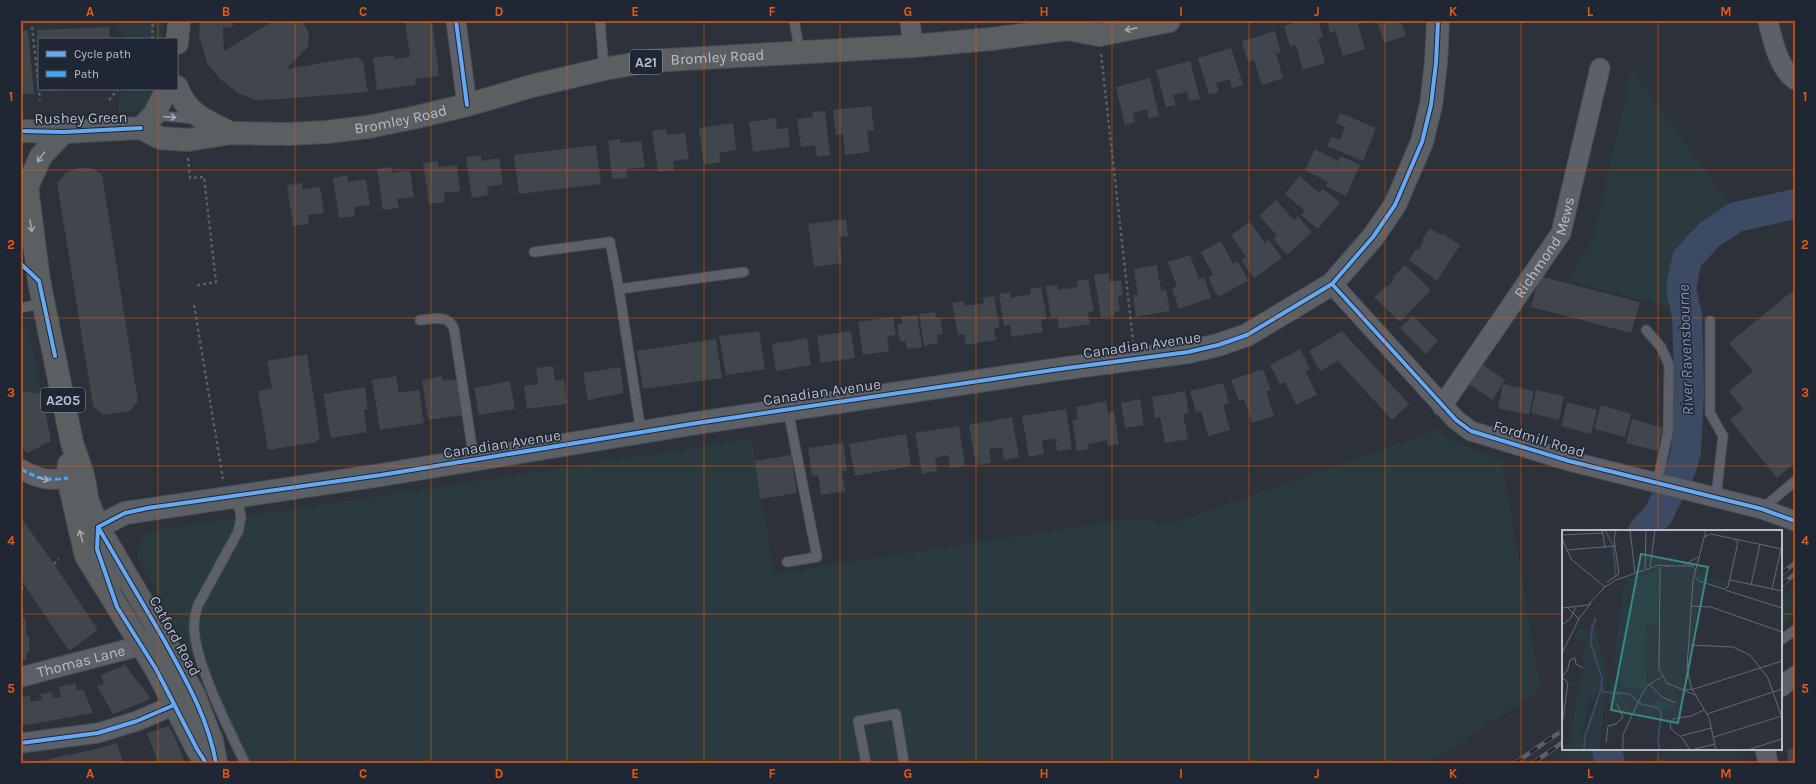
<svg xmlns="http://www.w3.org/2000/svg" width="1816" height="784" viewBox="0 0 1816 784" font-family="Karla,sans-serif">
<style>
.green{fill:#2a3a3f}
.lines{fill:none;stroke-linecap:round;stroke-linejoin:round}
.river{stroke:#3c4a63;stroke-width:30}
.building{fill:#41454c}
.lane-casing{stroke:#4a4e53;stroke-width:11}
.street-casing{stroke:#4a4e53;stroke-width:21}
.secondary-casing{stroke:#4b4e56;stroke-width:24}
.highway-casing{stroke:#494d55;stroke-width:24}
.path{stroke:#5a5f64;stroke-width:2.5;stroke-dasharray:3 3;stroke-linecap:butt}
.lane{stroke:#5d6068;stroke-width:9}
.street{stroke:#5d6068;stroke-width:19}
.secondary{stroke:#5b5f66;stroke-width:22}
.highway{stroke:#5c5f61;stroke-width:22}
.rail-casing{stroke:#5b5f65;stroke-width:4.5}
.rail{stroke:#202734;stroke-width:3;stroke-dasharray:9;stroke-linecap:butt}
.quiet{stroke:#3fa9f5;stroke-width:3;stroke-dasharray:6 3;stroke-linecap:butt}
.cycleway-casing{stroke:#202734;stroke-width:6}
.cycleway{stroke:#66a8f1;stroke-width:4}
.oneway{stroke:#a1a6af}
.oneway2{stroke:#a6aab6}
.grid{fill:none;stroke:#e8590c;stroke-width:1;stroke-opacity:0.55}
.labels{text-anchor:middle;stroke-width:3;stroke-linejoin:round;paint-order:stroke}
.shield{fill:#202734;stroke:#8a909c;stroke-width:1}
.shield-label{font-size:14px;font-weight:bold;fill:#b8bdc9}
.street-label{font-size:15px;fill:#b8bdc9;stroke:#202734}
.water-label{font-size:16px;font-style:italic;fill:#8191af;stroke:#202734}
.inset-river{fill:none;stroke:#3c4a63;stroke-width:2}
.inset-road{fill:none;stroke:#656973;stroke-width:1}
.view{fill:#398885;fill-opacity:0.15;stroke:#398885;stroke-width:2}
.inset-edge{fill:none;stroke:#b8bdc9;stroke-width:2}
.neatline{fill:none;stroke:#e8590c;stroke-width:1.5}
.grid-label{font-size:13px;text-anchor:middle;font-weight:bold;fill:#e8590c}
</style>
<rect width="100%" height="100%" fill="#2d3139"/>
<path class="green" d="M118,21H164L163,39H127L118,28Z
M1632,70L1735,212C1722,218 1710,223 1700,232C1679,250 1674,284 1677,309L1567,281L1593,238Z
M125,89H159C144,115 148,111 118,112L119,96Z
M21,326L25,327L31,339L42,395L21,390Z
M1439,429L1450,440L1502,461L1541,690L1429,763H237L198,666L137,557L142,539L150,531L752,439L774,574L1137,518L1171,524Z
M1795,587V615L1781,626V598Z
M1570,749H1627L1620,755L1626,763H1550Z
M1670,749H1742L1744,763H1650Z"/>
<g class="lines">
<path class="river" d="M1643,531L1658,515L1681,469L1686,452L1689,394L1688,343L1687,316L1681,288L1687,259L1709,235L1736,217L1795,204
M1607,749L1610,763"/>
</g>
<path class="building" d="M200,21H233L232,28L223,27L224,51L273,21H302L309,33L308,47L286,69L357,57L363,61L368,92L280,99L255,100L238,93L220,79L207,63L199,36Z
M405,21H432L439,76L415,79L416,85L377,90L373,58L394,55L395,59L410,57Z
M1301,21H1318L1323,37L1318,39L1325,63L1303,70L1296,45L1290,47L1284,26Z
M1327,21H1362L1363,23L1358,24L1365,49L1343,56L1335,31L1330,33Z
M1377,21H1401L1406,36L1384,43Z
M109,27L110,39H39L38,44L37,30Z
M28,30L34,94H21V31Z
M1275,31L1281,52L1276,53L1283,78L1262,85L1254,60L1248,62L1242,41Z
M1231,48L1243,85L1232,88L1230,79L1216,83L1219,92L1209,95L1198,58Z
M1190,61L1200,99L1189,101L1187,92L1173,95L1176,105L1166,107L1156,70Z
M1150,78L1159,116L1149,119L1147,109L1133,113L1135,122L1125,125L1116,87Z
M41,89H76V90L42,91Z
M871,106L874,130L867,131L870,152L845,155L843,134L836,135L833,110Z
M825,111L830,155L817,157L815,145L801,147L797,119L813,117L812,112Z
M1340,113L1376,128L1363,161L1327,146L1331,137L1340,140L1345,127L1336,123Z
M776,118L777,129L788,128L790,147L753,152L749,122Z
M733,123L736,150L719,153L721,162L704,165L699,128Z
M666,129L667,135L685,133L689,159L673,161L674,170L658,172L652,131Z
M620,139V143L641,141L645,167L626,169L627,178L612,179L608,141Z
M596,145L601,184L519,194L514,155Z
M1315,149L1338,161L1341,156L1360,165L1346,196L1326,186L1328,182L1305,170Z
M481,155V161L499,158L503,184L487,187L488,195L472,198L466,157Z
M438,161V167L457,165L460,191L444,193L445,202L429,204L423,163Z
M391,167L392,173L410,170L414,197L397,199L399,208L383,210L377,169Z
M77,168H90L102,174L138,401L130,411L103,415L93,406L57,182L66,173Z
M347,175L348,182L366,179L370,205L354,207L355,216L339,218L333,178Z
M1299,176L1319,193L1323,189L1340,202L1318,229L1301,215L1305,211L1285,194Z
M302,183L303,189L320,187L324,213L308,215L309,224L293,226L287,185Z
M1276,200L1294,220L1298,216L1312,232L1287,255L1273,239L1277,235L1259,216Z
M846,219L848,236L839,237L842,263L814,267L808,224Z
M1250,222L1265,243L1269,240L1282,258L1254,278L1241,260L1246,257L1231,235Z
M1430,228L1441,235L1442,233L1460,245L1437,281L1409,260L1416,249L1418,250L1424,241L1422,240Z
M1221,241L1233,264L1238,261L1248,281L1218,297L1208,277L1213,275L1201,252Z
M1190,255L1199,279L1204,277L1211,298L1179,309L1172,289L1177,287L1168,262Z
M1157,265L1161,291L1166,290L1170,311L1136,317L1133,295H1138L1134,269Z
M1405,265L1431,290L1400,322L1374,297L1386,286L1387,287L1394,280L1392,278Z
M1109,273L1110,282L1121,280L1123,295L1118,296L1120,311L1114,312L1115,316L1101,318L1094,275Z
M1539,276L1640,302L1631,333L1531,307Z
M1088,279L1094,311L1088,312L1090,324L1059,329L1057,317L1051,318L1046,286L1057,285L1058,290L1078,287L1077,281Z
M1041,287L1047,319L1041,320L1043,332L1012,337L1010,325L1004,326L999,294L1010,292L1011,298L1031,294L1030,289Z
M1795,289V463L1777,478L1730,420L1743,409L1729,391L1753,371L1729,343Z
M994,296L1000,327L994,329L996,340L966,345L964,334L958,335L952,303L964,301L965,306L984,303L983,298Z
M935,312L936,318L940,317L943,334L937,335L938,343L924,346L919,314Z
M917,315L922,347L907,349L905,341H900L897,324L902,323L901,317Z
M1413,316L1438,341L1426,354L1400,328Z
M893,317L896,335L887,336L889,351L863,355L858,322Z
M759,331L765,369L726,375L719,336Z
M851,331L855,358L821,363L817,336Z
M1342,331L1409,404L1392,420L1338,361L1320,371L1309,351Z
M807,338L811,365L776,371L772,344Z
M716,339L722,378L643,389L637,351Z
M1300,349L1310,369L1305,371L1317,395L1296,405L1285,382L1280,384L1270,365Z
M307,354L320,439L317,440V442L268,450L258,391L272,388L267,361Z
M1479,362L1505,380L1492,400L1466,382Z
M553,366L555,381L564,379L567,404L527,409L524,386L538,384L536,368Z
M620,367L624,393L588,400L583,373Z
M1263,369L1271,390L1266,391L1274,416L1252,423L1244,399L1239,401L1231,380Z
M396,376L399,393L419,390L424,423L380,430L372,380Z
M442,376L443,381L457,379L463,415L428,420L422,380Z
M510,381L515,409L479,415L474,388Z
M1223,383L1229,404L1223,405L1230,430L1208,436L1201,411L1196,412L1190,391Z
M1503,384L1534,391L1529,415L1498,408Z
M365,387L368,409L364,410L367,432L331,438L323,394Z
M21,390L42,395L51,441L27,453L21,448Z
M1536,390L1564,396L1559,420L1531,413Z
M1185,391L1189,413L1183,414L1188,439L1165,443L1160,417L1155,418L1152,397Z
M1140,399L1144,425L1125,428L1121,403Z
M1106,401L1108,413L1114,412L1119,444L1108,446L1107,440L1088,444L1089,449L1077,451L1072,420L1078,419L1076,407Z
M1567,402L1597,410L1591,434L1561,426Z
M1601,405L1631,414L1625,437L1594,429Z
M1066,409L1072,449L1057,451L1055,438L1042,441L1044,454L1029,457L1022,416Z
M1012,417L1019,457L1004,460L1002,447L989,449L991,463L976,465L969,425Z
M1632,419L1663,428L1657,451L1626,443Z
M959,426L965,466L950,468L948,455L935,458L937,471L922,474L915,433Z
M906,434L911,466L855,476L849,444Z
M843,443L847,470L842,471L845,491L821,495L818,475L812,476L808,448Z
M791,455L797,493L760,499L755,461Z
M21,518L54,564L98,630L69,651L21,580Z
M21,615L26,620V636H29V653H26V660H21Z
M125,665L151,699L113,714L97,686L104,684L101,675Z
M76,683L77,691L83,689L93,713L21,726V697L30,696L31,702L36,701L42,700L40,694L52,692L53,698L61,697L59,687Z
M169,726L177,742L185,763H158L147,733Z
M117,743L123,763H30L92,750Z
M1795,748V763H1788L1787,749Z"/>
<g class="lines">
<defs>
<path id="lane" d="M600,21L604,69
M794,21L800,52
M154,121L163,116L196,119
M534,252L610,242L619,289
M21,308L44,303
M420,320C434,319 448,314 454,329L474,460
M1710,321V413L1723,436L1716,497
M1646,330L1661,347L1669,365L1668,432L1657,483
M641,432L619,289L744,272
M237,496L241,518L238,532L198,605C196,612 194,618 194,626C194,661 229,730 245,763
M1762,509L1795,481
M787,562L817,557L788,410
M1781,640L1795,630
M866,763L858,721L896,714L904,763"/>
<g id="street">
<path d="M456,21L467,105"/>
<path d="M910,21L913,46"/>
<path d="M1768,21C1773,41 1778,67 1795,80"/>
<path d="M1332,284L1456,420L1471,431L1569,461L1762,509L1795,521"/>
<path id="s1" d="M1442,406L1561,233L1600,68"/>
<path d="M21,469C38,479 48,481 68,478"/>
<path id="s2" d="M21,677L155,642"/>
<path d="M1781,687L1795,676"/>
<path d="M21,743L98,733L137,721L174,705"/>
<path d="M1765,749L1768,763"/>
</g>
<path id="secondary" d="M110,585L97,549L98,527L125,513L381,475L697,423L1060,369L1188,352L1218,345L1247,335L1332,284L1373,237L1395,205L1422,142L1431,105L1436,63L1438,21"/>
<g id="highway">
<path d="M1068,29L1099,35L1169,21"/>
<path d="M177,43L179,21"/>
<path d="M177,87C186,114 208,122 231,133"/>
<path d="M141,128L154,115L167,89"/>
<path id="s3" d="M21,131L64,132L141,128L160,138L188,140L231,133L287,134L327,132L368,127L417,117L467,105L532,86L604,69L650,61L913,46L991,39L1068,29L1083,21"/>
<path d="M64,132L41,156L27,187L39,281L72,443L83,475L88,502L98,527L158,629L194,695L212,741L216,763"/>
<path d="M69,464L68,478L86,556L156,669L197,749L206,763"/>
</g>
</defs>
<use href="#lane" class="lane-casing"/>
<use href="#street" class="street-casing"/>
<use href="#secondary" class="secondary-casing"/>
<use href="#highway" class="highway-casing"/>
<path class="path" d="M32,27L40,100
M152,39L153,21
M1101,54L1133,341
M109,100L118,89
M188,158L190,178L204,177L216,282L194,286
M194,305L223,479
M54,564L59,559
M21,589L25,585"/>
<use href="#lane" class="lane"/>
<use href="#street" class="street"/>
<use href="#secondary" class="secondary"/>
<use href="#highway" class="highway"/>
<defs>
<path id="rail" d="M1781,574L1795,563
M1781,585L1795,574
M1515,763L1563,730
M1533,763L1563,742"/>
</defs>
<use href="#rail" class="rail-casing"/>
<use href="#rail" class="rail"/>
<path class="quiet" d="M21,469C38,479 48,481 68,478"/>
<defs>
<path id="cycleway" d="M456,21L467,105
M21,131L64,132L141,128
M21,264L39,281L55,356
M1332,284L1456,420L1471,431L1569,461L1762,509L1795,521
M98,527L125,513L148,508L381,475L697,423L1060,369L1188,352L1218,345L1247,335L1332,284L1373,237L1395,205L1422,142L1431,105L1436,63L1438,21
M98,527C120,565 142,602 164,640C186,680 208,718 216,763
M98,527L97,549L117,607L156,669L197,749L206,763
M21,743L98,733L137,721L174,705"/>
</defs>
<use href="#cycleway" class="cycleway-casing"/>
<use href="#cycleway" class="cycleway"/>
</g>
<defs><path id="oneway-shaft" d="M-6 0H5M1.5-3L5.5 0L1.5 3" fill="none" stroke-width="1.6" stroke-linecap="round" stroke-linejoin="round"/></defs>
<g class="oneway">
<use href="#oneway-shaft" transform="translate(1131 29) rotate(169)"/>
<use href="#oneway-shaft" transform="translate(41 157) rotate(126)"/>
<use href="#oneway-shaft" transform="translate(31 226) rotate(80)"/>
<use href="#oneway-shaft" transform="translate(81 536) rotate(-105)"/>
</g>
<g class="oneway2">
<use href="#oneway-shaft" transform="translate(170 117) rotate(5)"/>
<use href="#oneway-shaft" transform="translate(43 479) rotate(15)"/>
</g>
<path class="grid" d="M158,21V39M295,21V763M431,21V763M567,21V763M704,21V763M840,21V763M976,21V763M1112,21V763M1249,21V763M1385,21V763M1521,21V763M1658,21V531M158,89V763M21,170H1795M21,318H1795M21,466H1795M21,614H1563M1781,614H1795M1658,749V763"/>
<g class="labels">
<g class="shield">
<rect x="630" y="50" width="32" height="24" rx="3"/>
<rect x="41" y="388" width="44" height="24" rx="3"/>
</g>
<g class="shield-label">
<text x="646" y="67">A21</text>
<text x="63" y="405">A205</text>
</g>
<g class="street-label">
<text dy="5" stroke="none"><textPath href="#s3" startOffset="708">Bromley Road</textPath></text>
<text transform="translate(81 118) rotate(-1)" y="5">Rushey Green</text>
<text dy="5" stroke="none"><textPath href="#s3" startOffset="384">Bromley Road</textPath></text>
<text dy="5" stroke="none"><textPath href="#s1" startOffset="190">Richmond Mews</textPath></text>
<text transform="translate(1142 345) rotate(-8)" y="5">Canadian Avenue</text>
<text transform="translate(822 392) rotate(-8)" y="5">Canadian Avenue</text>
<text transform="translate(1539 439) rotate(17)" y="5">Fordmill Road</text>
<text transform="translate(502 444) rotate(-9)" y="5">Canadian Avenue</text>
<text transform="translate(175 636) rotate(61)" y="5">Catford Road</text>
<text dy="5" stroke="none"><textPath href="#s2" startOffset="62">Thomas Lane</textPath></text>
</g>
<g class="water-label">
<text transform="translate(1685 350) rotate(-92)" y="6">River Ravensbourne</text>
</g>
</g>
<g transform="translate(1562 530)">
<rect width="220" height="220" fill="#2d3139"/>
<path d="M97,40L96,94H84L82,129L85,154L82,158H61L52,136L60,60L67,48ZM135,45L160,52L167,49L163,57L136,49ZM33,88L38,119L46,142L37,220H0V215H9L11,194L2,191L11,192L16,155L25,132L21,130L25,112L12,107L16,98L28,101ZM36,161L37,162L19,212L27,170L32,171ZM51,149L68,185L67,186L54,164L58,177L47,174L48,150ZM96,167L99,170L113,176L99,183L92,176Z" fill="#2a3a3f" fill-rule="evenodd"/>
<path class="inset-river" d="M43,0L51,15L54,47M34,88L30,97L29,113L40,149L39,159L42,162L67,164L79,174L96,178L99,183L96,212L98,220M22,220L23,206L39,159"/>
<path class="inset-road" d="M40,0L43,18M68,0L73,43M144,0L131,51L125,138L129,157L147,188L154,220M0,5L41,3M142,7L149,4L220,19M0,8L9,29L43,57M4,20L53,16M122,35L136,27M105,36H130L134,40M88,37L93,0M98,37L97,139L105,153L133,165M83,39L84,0M133,47L137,51L162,59L166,57L176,12L172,9M168,50L220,61M45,52L57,44L52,9L54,0M189,55L198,14M210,59L219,19M163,60L220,78M130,76L149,77L220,102M5,77L17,89M0,78L26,75L43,57L54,50L97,35L107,36M0,95L8,89L14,77M128,115L171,117L188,125L206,148L220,188M0,123L17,89L29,73M0,147L6,153L0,195M0,147L6,139L8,130L13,128L14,134L21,138M87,154L100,167L114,173M121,160L132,159L220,131M145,184L220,159M119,206L149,198M152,207L220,186M44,212L46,196L54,194L61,187L55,174M61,220V205L80,164L86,155L100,147M128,220L121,209L109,199L108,194L111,189L129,186L142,180M129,220L153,214M185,220L220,209"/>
<path class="view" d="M79,24L146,37L116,193L49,180Z"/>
<rect width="220" height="220" class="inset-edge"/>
</g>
<rect width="1816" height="784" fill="none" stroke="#202734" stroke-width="44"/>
<rect x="38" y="38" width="140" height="52" fill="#202734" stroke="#5d6370"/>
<rect x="46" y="51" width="20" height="6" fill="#66a8f1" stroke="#5d6370"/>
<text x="74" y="58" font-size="12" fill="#b8bdc9">Cycle path</text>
<rect x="46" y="71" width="20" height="6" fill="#3fa9f5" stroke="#5d6370"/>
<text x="74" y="78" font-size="12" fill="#b8bdc9">Path</text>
<rect x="22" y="22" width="1772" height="740" class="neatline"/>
<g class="grid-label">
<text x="90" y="16">A</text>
<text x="226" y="16">B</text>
<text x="363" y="16">C</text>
<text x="499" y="16">D</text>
<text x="635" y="16">E</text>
<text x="772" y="16">F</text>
<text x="908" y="16">G</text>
<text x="1044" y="16">H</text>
<text x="1181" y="16">I</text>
<text x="1317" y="16">J</text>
<text x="1453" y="16">K</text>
<text x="1590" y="16">L</text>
<text x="1726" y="16">M</text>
<text x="11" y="101">1</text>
<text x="1805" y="101">1</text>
<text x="11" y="249">2</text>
<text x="1805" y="249">2</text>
<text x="11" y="397">3</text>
<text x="1805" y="397">3</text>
<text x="11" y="545">4</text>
<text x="1805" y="545">4</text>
<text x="11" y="693">5</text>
<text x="1805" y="693">5</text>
<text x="90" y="778">A</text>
<text x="226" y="778">B</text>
<text x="363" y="778">C</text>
<text x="499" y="778">D</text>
<text x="635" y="778">E</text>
<text x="772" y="778">F</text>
<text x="908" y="778">G</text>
<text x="1044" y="778">H</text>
<text x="1181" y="778">I</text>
<text x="1317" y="778">J</text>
<text x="1453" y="778">K</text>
<text x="1590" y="778">L</text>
<text x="1726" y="778">M</text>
</g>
</svg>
